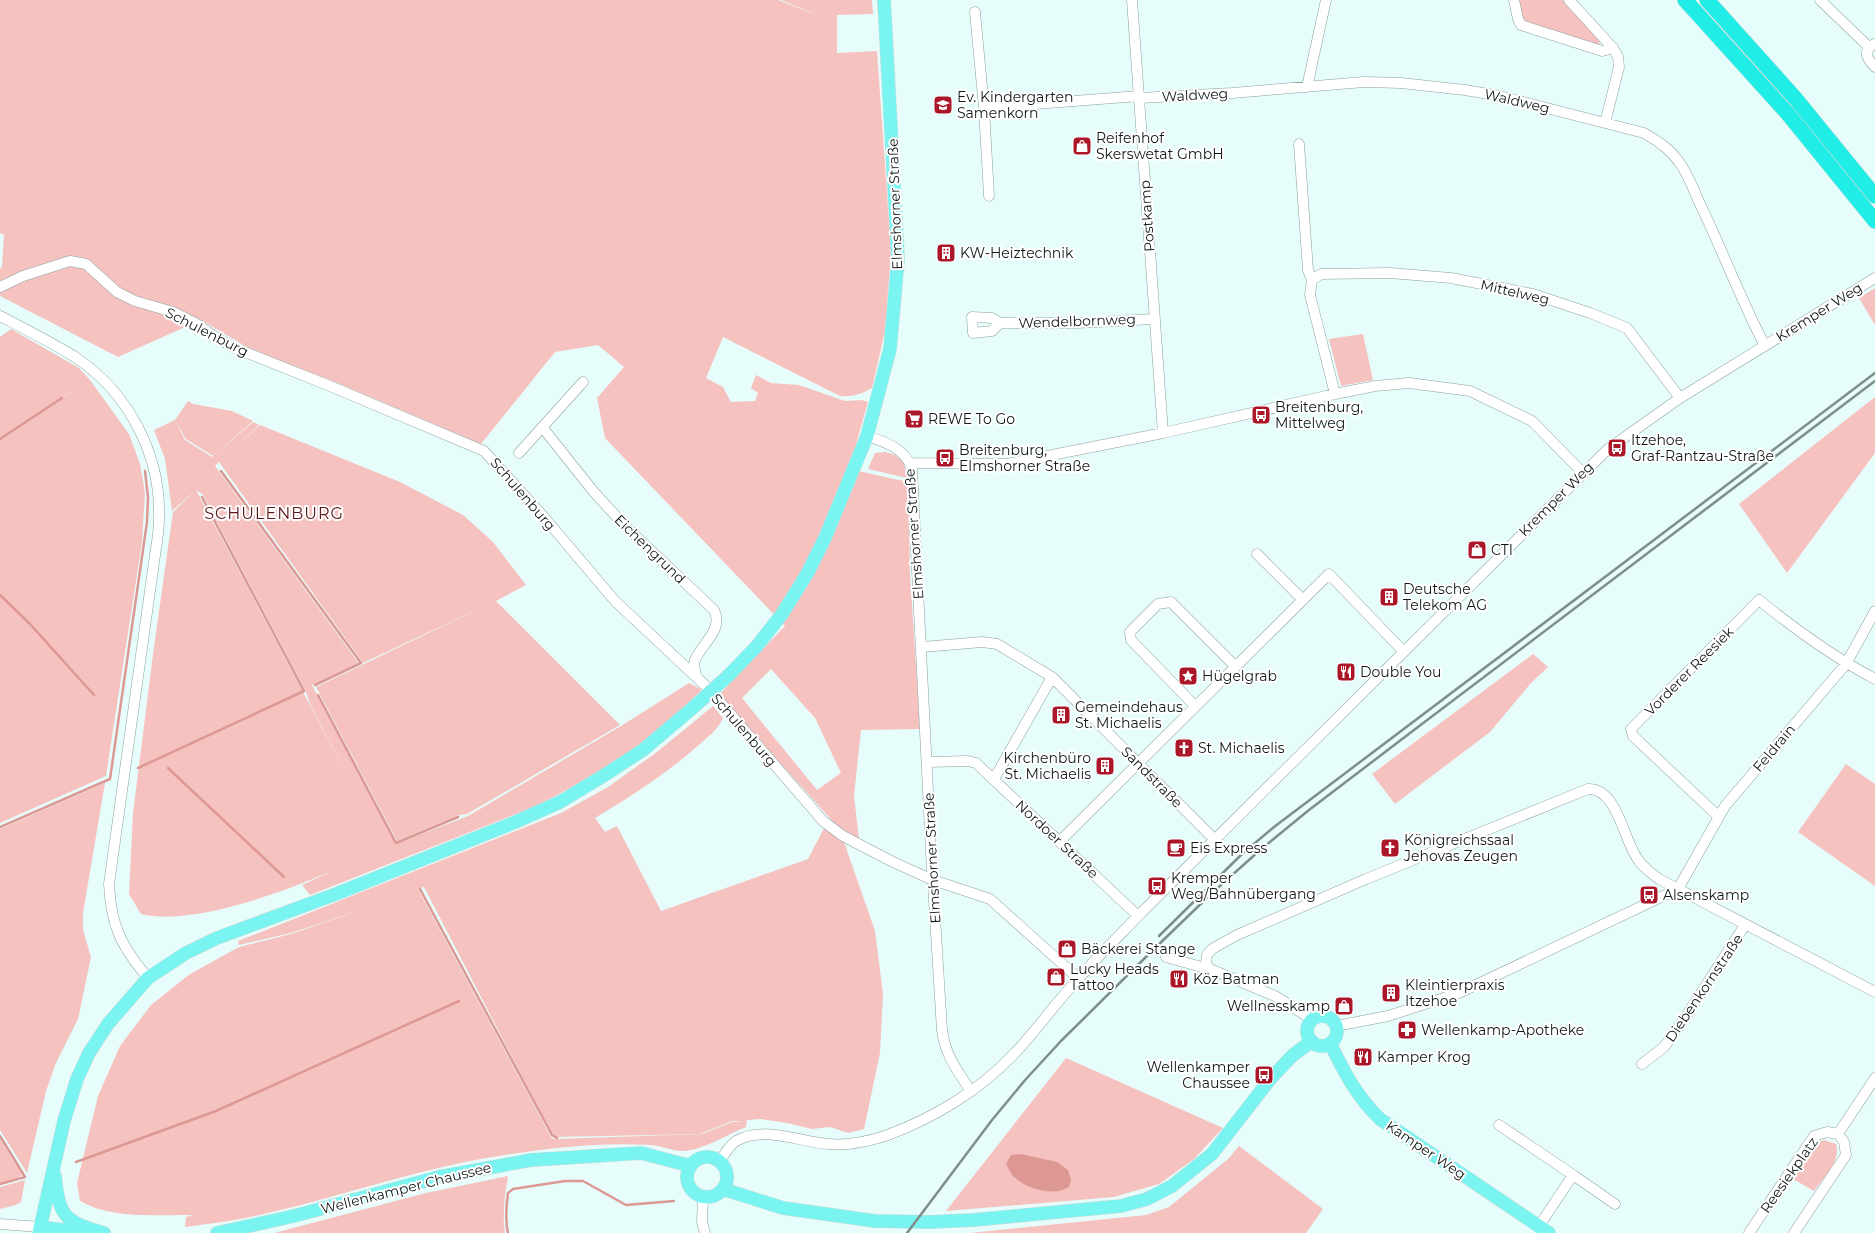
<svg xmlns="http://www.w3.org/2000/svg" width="1875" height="1233" viewBox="0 0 1875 1233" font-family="Montserrat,sans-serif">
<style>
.green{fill:#f6c2bf;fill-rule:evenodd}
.water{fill:#dd9894}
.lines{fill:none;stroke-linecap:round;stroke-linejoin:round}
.stream{stroke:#dd9894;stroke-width:2.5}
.minor-casing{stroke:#8ba09f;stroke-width:11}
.major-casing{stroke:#d9dada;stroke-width:14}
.highway-casing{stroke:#d9dada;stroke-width:16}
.minor{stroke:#fff;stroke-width:10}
.major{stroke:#7af4f1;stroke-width:13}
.highway{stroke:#21ede7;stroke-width:15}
.rail{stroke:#7e8e8c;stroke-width:2.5}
.major-bridge-casing{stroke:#d9dada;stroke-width:14;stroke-linecap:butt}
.major-bridge{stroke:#7af4f1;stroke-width:13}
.labels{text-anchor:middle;stroke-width:4;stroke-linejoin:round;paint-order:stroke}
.street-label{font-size:14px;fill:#111918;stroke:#fff}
.poi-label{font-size:14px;fill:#111918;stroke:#fff;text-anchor:start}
.quarter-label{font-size:16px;letter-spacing:1px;fill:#5b1619;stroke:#fff}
</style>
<rect width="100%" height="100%" fill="#e6fdfb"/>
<path class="green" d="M0,0H778L824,18L781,0H872L873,14L837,15V53L877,51L891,251L885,331L872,388C861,394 853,397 840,396L723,337L706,378L723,387L731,402L755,401L758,393L751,388L756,375L771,383L799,385L845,401L862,400L868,402L849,469L908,482L910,573L920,729L861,730L854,796L859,839L836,825L719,695L785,626L605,438L597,398L624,367L598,345L555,352L481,444L335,382L252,350L201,320L118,357L0,296V269L2,266L4,235L0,233ZM771,669L815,718L841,773L817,790L742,698Z
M1518,0H1563L1600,40L1599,45L1525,23L1522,19Z
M1875,288V325L1859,298Z
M11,329L79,368L90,380L129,434L140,464L145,493L142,542L106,776L0,823V440L83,384L0,438V337Z
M1363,334L1373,380L1341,386L1329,339Z
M1875,397V453L1787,573L1739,504Z
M188,401L193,404L232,411L253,421L213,456L186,439L175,420Z
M175,420L185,440L212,457L253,422L259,425L235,448L260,425L400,482L463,515L493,542L526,585L496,601L620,725L467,814L459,815L397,841L316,687L489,604L363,663L219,462L215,466L357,661L358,663L312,685L396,844L468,816L621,726L689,683L701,689L700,692L645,742L605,768L557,795L531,808L310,895L302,885L337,869C288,890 193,927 141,914L129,894L133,813L153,654L173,512L196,490L363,805L310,704L306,692L203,495L196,490L172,511L165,459L154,430Z
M885,452C902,456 904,461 907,478L868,469L875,453Z
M1533,654L1548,667L1531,683L1490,732L1395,804L1372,774Z
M713,706L723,718C719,728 709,736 701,743C669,772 633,795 595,818L605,832L617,826L661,911L808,859L824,828L843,839L875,931L883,994L880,1053L864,1129L848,1133L830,1127L812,1129L787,1123L761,1119L747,1120L746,1127C728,1134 702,1151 682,1151C671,1151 660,1145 650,1145C600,1142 548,1148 499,1156C413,1169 330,1201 245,1218C225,1222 205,1224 185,1227L186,1217L193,1215C156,1214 114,1220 80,1201L77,1183L98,1096L120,1046L151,1005L190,974L239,947L291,934L369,907L291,933L239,945L238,941L561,813L608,787L657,752ZM469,871L424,887L552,1134L556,1137L700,1134L732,1121H743L732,1122L702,1134L554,1139L551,1137L418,889Z
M1846,764L1875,784V886L1798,832Z
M105,783L83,913V930L91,957L78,1019L56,1063L46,1091L27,1173L0,1130V829Z
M1066,1058L1223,1128L1194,1159L1159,1184L1114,1197L946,1211Z
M0,1139L22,1175L18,1178L0,1184Z
M1824,1140L1836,1144C1842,1160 1823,1178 1814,1191L1793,1179C1801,1166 1809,1144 1824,1140Z
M1239,1146L1323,1209L1306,1233H970L1146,1215L1169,1207L1228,1159Z
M508,1176C505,1195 502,1214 505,1233H274L426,1193Z
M25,1180L21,1202L16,1205L0,1209V1187Z"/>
<path class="water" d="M1021,1154L1057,1162L1068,1170L1071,1179L1069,1187C1053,1197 1025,1189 1012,1175C1010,1172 1008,1167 1006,1164L1011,1155Z"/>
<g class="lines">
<path class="stream" d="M0,439L62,398
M221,471L361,663L315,685
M0,595L30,624L94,695
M318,695L396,843L458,817
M138,768L304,691L202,497
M168,768L284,877
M0,827L110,779L147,522L148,498L145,471
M420,889L552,1135L557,1138
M0,1136L25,1177L0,1184
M76,1162L216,1111L459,1001
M508,1233C505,1220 506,1207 508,1193L513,1189L565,1181H583L626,1205L674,1201"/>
<defs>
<path id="minor" d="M1132,0L1163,433
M1514,0L1518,19L1521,25L1602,51L1613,48
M1569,0L1613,48L1618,57L1619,67L1605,123
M1820,0L1869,47
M975,12L984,108L989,196
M1874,44C1862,51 1867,59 1875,67
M1307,87L1326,0
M1139,98L1232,93L1364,82L1401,83L1465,90L1500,96L1644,133C1658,141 1670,149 1679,162C1689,175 1694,192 1701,206C1723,252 1741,300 1765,346
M984,108L1139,96
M1299,144L1308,270L1312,280
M0,287L23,276L70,261L86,264L117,292L135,301L173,312L197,324L212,335L235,348L330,386L484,451L543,516L615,601L708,688L823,821L843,836L893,862L933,880L990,899L1078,978
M0,316C25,329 51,342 75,357C128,392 161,454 159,518C159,530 157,543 155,555L109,884C111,926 121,946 148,978
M1000,323L992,331L973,333L972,317L992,318L1000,323H1077L1154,319
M1335,394L1310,295L1312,280L1321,274L1390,273L1451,278L1533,294L1590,313L1627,328L1680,398
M543,428L593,491L625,526L714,610C724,630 702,643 695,660L694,665L696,676
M867,436C885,442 905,448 912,469L931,852L942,1030C945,1055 957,1070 970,1090
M519,453L583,382
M910,463L1007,464L1163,433L1335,394L1375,386L1409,383L1470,391L1532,421L1583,473
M1257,554L1302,599
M922,647L982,642L997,644L1052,677L1215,840
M1195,706L1131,640L1130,632L1158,604L1171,602L1235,666
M928,762L968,761L976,763L1138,916
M994,779L1052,677
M1719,817L1633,736L1631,729L1759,600C1796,630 1833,657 1875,679
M1060,841L1329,574L1403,651
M1678,889L1725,806L1846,664L1875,611
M1166,957L1212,970
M1313,1020L1275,996L1210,969L1206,964L1207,955L1212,949L1237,935L1366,879L1588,789C1617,788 1623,838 1637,858C1642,867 1651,873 1659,879L1875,992
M1336,1026L1388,1016L1459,993L1678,889
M1642,1064L1664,1047L1681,1024L1745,925
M1499,1125L1573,1175L1539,1226
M1838,1134L1875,1078
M719,1162C724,1155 729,1146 736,1141C763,1125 800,1142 828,1144C848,1146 866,1142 885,1136C932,1119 979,1091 1014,1054C1037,1030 1056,1002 1079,978C1099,955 1121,934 1142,912L1608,449L1680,398L1875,278
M1573,1175L1615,1204
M703,1197L702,1222L705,1233
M0,1224L40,1227
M1749,1233L1814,1136L1827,1132L1838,1134L1844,1142L1846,1155L1794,1233"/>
<path id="major" d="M728,676L757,646L782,614L807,574L825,538L867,436L890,349L898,259L884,0
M1307 1031a15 15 0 1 1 30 0a15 15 0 1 1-30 0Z
M1330,1043C1344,1072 1357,1097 1380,1119L1549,1233
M687 1177a20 20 0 1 1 40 0a20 20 0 1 1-40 0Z
M55,1176C59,1217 65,1222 104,1233
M723,1189L783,1208L875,1221L930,1222L973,1220L1121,1206L1147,1199L1172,1186L1212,1154L1271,1078L1293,1055L1312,1041
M40,1227L86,1233
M39,1233L64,1121L77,1079L89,1053L108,1024L148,978L186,953L217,938L336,894L513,823L560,802L603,776L643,750L696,705
M217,1233L294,1216L439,1177L531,1160L641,1153L691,1166"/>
<path id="highway" d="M1685,0L1788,114L1875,221
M1707,0L1795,98L1875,196"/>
</defs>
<use href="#minor" class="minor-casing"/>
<use href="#major" class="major-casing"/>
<use href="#highway" class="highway-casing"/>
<use href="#minor" class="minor"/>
<use href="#major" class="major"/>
<use href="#highway" class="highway"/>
<path class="rail" d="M1159,936L1242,854L1274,827L1875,373
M907,1233L992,1120L1026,1079L1061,1041L1152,951L1211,894L1259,851L1309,810L1414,730L1875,381"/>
<defs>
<path id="major-bridge" d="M696,705L728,676"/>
</defs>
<use href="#major-bridge" class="major-bridge-casing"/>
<use href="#major-bridge" class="major-bridge"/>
</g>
<defs>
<symbol id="school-square" viewBox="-11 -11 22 22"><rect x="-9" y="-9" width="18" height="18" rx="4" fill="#ab1728" stroke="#fff"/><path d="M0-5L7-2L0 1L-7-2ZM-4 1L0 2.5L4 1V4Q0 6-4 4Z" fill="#fff"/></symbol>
<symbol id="shop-square" viewBox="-11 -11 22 22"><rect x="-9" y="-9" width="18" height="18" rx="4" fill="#ab1728" stroke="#fff"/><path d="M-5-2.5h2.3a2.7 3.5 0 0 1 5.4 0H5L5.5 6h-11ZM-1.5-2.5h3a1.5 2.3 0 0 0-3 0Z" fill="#fff"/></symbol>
<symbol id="building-square" viewBox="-11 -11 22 22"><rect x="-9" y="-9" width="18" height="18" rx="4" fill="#ab1728" stroke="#fff"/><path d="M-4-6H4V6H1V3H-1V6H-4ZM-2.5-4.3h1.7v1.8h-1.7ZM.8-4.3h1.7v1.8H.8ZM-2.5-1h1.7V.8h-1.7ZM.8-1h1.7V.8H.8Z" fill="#fff"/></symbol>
<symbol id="bus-square" viewBox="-11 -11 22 22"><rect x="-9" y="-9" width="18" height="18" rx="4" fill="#ab1728" stroke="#fff"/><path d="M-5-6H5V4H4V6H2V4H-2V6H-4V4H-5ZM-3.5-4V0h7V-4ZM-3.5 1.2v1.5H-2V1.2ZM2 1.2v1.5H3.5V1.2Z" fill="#fff"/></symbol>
<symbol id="supermarket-square" viewBox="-11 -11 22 22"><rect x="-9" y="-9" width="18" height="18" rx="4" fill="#ab1728" stroke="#fff"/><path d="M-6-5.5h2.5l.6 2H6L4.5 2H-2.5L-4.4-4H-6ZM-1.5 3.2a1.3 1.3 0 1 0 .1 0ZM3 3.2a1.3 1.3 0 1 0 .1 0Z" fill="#fff"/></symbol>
<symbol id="restaurant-square" viewBox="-11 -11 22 22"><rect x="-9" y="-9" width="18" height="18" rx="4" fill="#ab1728" stroke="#fff"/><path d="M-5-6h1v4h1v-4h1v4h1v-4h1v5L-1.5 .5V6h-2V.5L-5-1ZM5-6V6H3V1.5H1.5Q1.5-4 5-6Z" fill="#fff"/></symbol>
<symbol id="sight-square" viewBox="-11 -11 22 22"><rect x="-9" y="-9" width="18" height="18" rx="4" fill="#ab1728" stroke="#fff"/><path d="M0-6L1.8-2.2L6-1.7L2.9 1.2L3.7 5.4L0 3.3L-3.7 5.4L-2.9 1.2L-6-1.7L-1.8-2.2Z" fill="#fff"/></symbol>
<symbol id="church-square" viewBox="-11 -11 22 22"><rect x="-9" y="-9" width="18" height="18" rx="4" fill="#ab1728" stroke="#fff"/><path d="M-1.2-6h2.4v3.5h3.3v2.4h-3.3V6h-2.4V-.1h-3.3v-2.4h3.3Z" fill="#fff"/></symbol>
<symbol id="cafe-square" viewBox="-11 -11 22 22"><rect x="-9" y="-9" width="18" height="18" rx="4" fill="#ab1728" stroke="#fff"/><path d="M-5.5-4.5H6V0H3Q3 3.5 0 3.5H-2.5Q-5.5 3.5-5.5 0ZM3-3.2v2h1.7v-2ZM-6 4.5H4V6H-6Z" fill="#fff"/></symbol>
<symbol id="pharmacy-square" viewBox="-11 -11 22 22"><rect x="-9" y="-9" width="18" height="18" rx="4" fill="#ab1728" stroke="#fff"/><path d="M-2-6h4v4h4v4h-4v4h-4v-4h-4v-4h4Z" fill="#fff"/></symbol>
</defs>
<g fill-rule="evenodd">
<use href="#school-square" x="932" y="94" width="22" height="22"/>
<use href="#shop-square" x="1071" y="135" width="22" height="22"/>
<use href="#building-square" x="935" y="242" width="22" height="22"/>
<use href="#bus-square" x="1250" y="404" width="22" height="22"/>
<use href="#supermarket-square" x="903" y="408" width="22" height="22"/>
<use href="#bus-square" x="1606" y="437" width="22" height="22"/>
<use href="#bus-square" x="934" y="447" width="22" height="22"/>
<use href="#shop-square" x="1466" y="539" width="22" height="22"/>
<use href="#building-square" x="1378" y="586" width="22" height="22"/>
<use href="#restaurant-square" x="1335" y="661" width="22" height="22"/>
<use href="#sight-square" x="1177" y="665" width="22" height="22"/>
<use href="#building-square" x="1050" y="704" width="22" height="22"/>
<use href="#church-square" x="1173" y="737" width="22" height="22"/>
<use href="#building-square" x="1094" y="755" width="22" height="22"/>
<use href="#cafe-square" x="1165" y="837" width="22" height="22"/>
<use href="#church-square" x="1379" y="837" width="22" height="22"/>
<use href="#bus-square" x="1146" y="875" width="22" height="22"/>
<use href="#bus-square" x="1638" y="884" width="22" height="22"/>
<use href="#shop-square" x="1056" y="938" width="22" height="22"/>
<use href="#shop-square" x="1045" y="966" width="22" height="22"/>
<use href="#restaurant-square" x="1168" y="968" width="22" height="22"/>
<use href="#building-square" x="1380" y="982" width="22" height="22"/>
<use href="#shop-square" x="1333" y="995" width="22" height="22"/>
<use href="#pharmacy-square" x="1396" y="1019" width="22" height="22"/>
<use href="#restaurant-square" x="1352" y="1046" width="22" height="22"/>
<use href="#bus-square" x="1253" y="1064" width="22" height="22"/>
</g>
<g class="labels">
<g class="street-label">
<text transform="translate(1195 95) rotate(-3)" y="5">Waldweg</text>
<text transform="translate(1517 101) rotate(13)" y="5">Waldweg</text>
<text transform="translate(895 204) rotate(-92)" y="5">Elmshorner Straße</text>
<text transform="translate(1147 216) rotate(-94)" y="5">Postkamp</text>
<text transform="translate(1515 292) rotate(13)" y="5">Mittelweg</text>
<text transform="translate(1819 312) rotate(-32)" y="5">Kremper Weg</text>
<text transform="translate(1077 321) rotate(-2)" y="5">Wendelbornweg</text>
<text transform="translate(207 332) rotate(27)" y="5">Schulenburg</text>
<text transform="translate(523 494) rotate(49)" y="5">Schulenburg</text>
<text transform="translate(1556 499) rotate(-45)" y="5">Kremper Weg</text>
<text transform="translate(914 534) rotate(-94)" y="5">Elmshorner Straße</text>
<text transform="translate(650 549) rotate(44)" y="5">Eichengrund</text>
<text transform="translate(1689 671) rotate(-45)" y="5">Vorderer Reesiek</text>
<text transform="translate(744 730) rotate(49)" y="5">Schulenburg</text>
<text transform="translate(1774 748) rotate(-50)" y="5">Feldrain</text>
<text transform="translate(1152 777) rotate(45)" y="5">Sandstraße</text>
<text transform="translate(1057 839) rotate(43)" y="5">Nordoer Straße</text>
<text transform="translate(932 858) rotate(-93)" y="5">Elmshorner Straße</text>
<text transform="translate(1704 988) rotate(-56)" y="5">Diebenkornstraße</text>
<text transform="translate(1426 1150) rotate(34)" y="5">Kamper Weg</text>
<text transform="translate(1789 1175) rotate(-55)" y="5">Reesiekplatz</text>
<text transform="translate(406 1188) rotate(-14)" y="5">Wellenkamper Chaussee</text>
</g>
<g class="poi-label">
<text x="957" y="102">Ev. Kindergarten<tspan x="957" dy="16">Samenkorn</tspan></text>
<text x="1096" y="143">Reifenhof<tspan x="1096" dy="16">Skerswetat GmbH</tspan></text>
<text x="960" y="258">KW-Heiztechnik</text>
<text x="1275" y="412">Breitenburg,<tspan x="1275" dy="16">Mittelweg</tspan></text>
<text x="928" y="424">REWE To Go</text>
<text x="1631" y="445">Itzehoe,<tspan x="1631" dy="16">Graf-Rantzau-Straße</tspan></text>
<text x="959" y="455">Breitenburg,<tspan x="959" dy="16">Elmshorner Straße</tspan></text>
<text x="1491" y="555">CTI</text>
<text x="1403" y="594">Deutsche<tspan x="1403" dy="16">Telekom AG</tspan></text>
<text x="1360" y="677">Double You</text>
<text x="1202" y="681">Hügelgrab</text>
<text x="1075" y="712">Gemeindehaus<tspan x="1075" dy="16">St. Michaelis</tspan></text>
<text x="1198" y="753">St. Michaelis</text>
<text x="1091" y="763" text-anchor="end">Kirchenbüro<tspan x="1091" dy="16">St. Michaelis</tspan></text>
<text x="1404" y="845">Königreichssaal<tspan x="1404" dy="16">Jehovas Zeugen</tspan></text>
<text x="1190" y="853">Eis Express</text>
<text x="1171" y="883">Kremper<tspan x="1171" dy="16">Weg/Bahnübergang</tspan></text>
<text x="1663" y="900">Alsenskamp</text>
<text x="1081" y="954">Bäckerei Stange</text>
<text x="1070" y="974">Lucky Heads<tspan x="1070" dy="16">Tattoo</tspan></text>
<text x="1193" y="984">Köz Batman</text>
<text x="1405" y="990">Kleintierpraxis<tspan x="1405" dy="16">Itzehoe</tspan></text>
<text x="1330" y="1011" text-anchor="end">Wellnesskamp</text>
<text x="1421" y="1035">Wellenkamp-Apotheke</text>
<text x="1377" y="1062">Kamper Krog</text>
<text x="1250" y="1072" text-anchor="end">Wellenkamper<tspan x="1250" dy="16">Chaussee</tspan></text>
</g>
<g class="quarter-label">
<text x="274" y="519">SCHULENBURG</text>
</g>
</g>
</svg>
